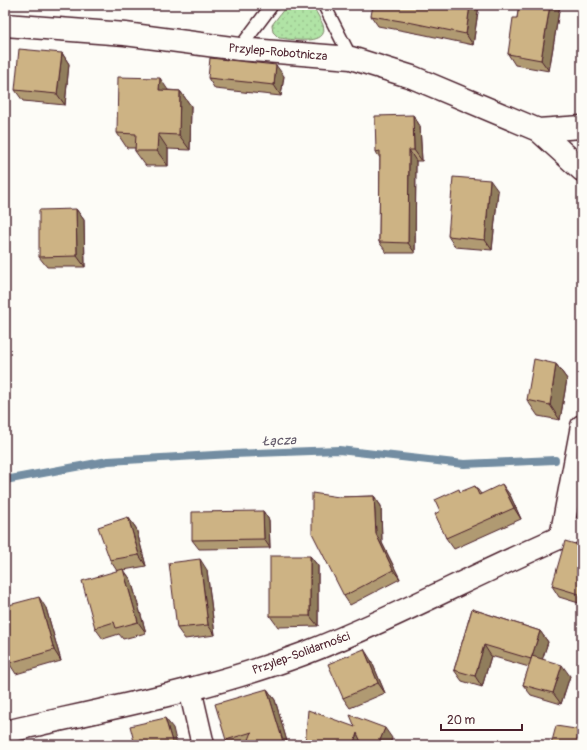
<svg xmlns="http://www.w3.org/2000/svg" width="587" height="750" viewBox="0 0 587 750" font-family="Pangolin,sans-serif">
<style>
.grass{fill:url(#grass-dots);stroke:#7d8168}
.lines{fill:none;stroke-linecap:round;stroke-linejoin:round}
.stream{stroke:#738da2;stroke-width:8}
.service-casing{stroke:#4a1f2b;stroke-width:15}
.minor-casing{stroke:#4a1f2b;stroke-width:25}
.secondary-casing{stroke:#4a1f2b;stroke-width:25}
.service{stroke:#fdfcf7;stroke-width:12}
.minor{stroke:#fdfcf7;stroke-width:22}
.secondary{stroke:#fdfcf7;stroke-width:22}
.wall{fill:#b09a72;stroke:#4a1f2b}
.shaded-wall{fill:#907d5c;stroke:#4a1f2b}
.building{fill:#cdb384;stroke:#4a1f2b}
.labels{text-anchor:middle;stroke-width:3.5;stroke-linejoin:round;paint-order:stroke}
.street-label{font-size:12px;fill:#4a1f2b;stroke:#fdfcf7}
.water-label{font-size:13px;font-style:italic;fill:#5f5666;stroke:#fdfcf7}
</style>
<defs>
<pattern id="grass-dots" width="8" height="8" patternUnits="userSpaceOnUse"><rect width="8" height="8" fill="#b0e3a5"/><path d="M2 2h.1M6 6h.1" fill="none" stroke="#99c28e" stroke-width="1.8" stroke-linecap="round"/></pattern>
</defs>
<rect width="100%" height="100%" fill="#fdfcf7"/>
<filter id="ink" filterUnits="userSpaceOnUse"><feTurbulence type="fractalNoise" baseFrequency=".025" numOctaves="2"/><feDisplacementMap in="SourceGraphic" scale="8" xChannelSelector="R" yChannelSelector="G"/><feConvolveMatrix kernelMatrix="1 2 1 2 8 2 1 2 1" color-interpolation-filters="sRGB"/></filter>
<g filter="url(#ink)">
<path class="grass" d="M287,5H312C316,12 320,18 323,25C330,47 290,39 279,38L273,32L272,25Z"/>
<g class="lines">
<path class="stream" d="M5,480L108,461L232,454L339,450L464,464L555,460"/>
<defs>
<path id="service" d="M324,5L351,58
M239,49L272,5"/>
<path id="minor" d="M5,25L125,34L239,49L351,58L412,77L538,130L582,170
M538,130L582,127
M561,537L582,426
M190,689L203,745"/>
<path id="secondary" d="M5,732C105,709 207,690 303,654C399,617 488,567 582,528"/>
</defs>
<use href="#service" class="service-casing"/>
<use href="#minor" class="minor-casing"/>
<use href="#secondary" class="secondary-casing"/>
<use href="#service" class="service"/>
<use href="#minor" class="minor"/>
<use href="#secondary" class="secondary"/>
</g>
<path class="wall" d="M479,5L473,45L421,34L378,26L371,16Z
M519,5H560L549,71L515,65L508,54L517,18Z
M62,53L69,64L65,105L23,101L15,90Z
M284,76L281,96L215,89L208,78Z
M168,90L180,91L191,106L190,150L168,149V166H146L135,151V148H127L117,133Z
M413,115L420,126L422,161H416L415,253H387L379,242L380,158L376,152Z
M498,191L492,250L455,247L448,236Z
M76,209L84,220L85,267H47L39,257Z
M556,364L567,379L560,420L538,416L527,400Z
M475,486L481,494L510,495L521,519L454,549L446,538L440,511Z
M374,496L381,506L382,543L400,579L350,605L344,596L339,497Z
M263,511L269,520L270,548L199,549L192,540Z
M128,517L136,528L146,566L124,570L131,580L146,633L123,639L119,634L103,639L95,628L117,571L110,560Z
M582,546V604L559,597L552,586Z
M310,556L318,566V626L278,627L270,616Z
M207,570L215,635L185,639L177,628Z
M46,608L61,661L16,674L9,663Z
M472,609L540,631L548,642L542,659L570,676L561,704L531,695L523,685L529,667L491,656L482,687L462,681L454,670Z
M371,660L385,693L350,708L343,698Z
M267,689L275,700L288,745H229L226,740Z"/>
<path class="shaded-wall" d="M470,5H479L473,45L466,34Z
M550,5H560L549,71L541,60Z
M62,53L69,64L65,105L57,94Z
M276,65L284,76L281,96L274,85Z
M160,78L170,93L159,90Z
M180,91L191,106L190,150L179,135Z
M413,115L420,126L422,161L414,150Z
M158,134L168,149V166L157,151Z
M409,150L416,161L415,253L408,243Z
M490,180L498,191L492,250L485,240Z
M76,209L84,220L85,267L77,256Z
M556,364L567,379L560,420L550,405Z
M502,484L510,495L521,519L514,508Z
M374,496L381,506L382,543L400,579L393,570L376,534Z
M263,511L269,520L270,548L264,539Z
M128,517L136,528L146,566L139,555Z
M310,556L318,566V626L310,616Z
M200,559L207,570L215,635L208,625Z
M123,569L131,580L146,633L138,622Z
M39,597L46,608L61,661L54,650Z
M540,631L548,642L539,670L531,659Z
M484,645L491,656L482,687L475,676Z
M364,649L371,660L385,693L378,683Z
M562,665L570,676L561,704L553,693Z
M267,689L275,700L288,745H284Z
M165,718L173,728L177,745H173Z
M385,728L392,738L390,745H378Z
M357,733L362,744L363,745H353Z"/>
<path class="building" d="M373,5H470L466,34L413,23L371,16Z
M519,5H550L541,60L508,54L513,18H517Z
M19,49L62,53L57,94L15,90Z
M210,58L276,65L274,85L208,78Z
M118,77L160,78L159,90L180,91L179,135L158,134L157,151H135L136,134L117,133Z
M413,115L414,150H409L408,243L379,242L380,151L376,152L375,116Z
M453,177L490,180L485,240L448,236Z
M76,209L77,256L39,257V210Z
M534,359L556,364L550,405L527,400Z
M502,484L514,508L446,538L435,514L440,511L435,500L459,489L460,492L475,486L479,495Z
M312,493L339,497L374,496L376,534L393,570L344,596L312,533Z
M263,511L264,539L192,540V512Z
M128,517L139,555L110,560L98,527Z
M565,541L582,546V595L552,586Z
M270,556H310V616H270Z
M200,559L208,625L177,628L169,563Z
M123,569L138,622L116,628L114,622L95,628L82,581Z
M39,597L54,650L9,663L5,649V606Z
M472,609L540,631L531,659L484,645L475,676L454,670Z
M364,649L378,683L343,698L328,664Z
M532,656L562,665L553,693L523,685Z
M267,689L284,745H247L252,732L226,740L215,704Z
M308,710L355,727L350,715L385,728L378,745H365L362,744L357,733L353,745H305Z
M165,718L173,745H135L130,726Z
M556,726L582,730V745H551Z"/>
</g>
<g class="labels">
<g class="street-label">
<text transform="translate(278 52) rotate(5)" y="4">Przylep-Robotnicza</text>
<text transform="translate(301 653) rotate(-20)" y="4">Przylep-Solidarności</text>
</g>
<g class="water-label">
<text transform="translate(279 440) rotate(-2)" y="5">Łącza</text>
</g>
</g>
<rect width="587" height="750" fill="none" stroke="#fdfcf7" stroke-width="20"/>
<rect x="10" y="10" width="567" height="730" fill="none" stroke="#4a1f2b" stroke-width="1.5" filter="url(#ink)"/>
<path d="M441 724v6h81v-6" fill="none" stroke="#4a1f2b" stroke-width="2"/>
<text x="447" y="724" font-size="12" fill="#4a1f2b" stroke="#fdfcf7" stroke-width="3" paint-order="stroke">20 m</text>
</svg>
